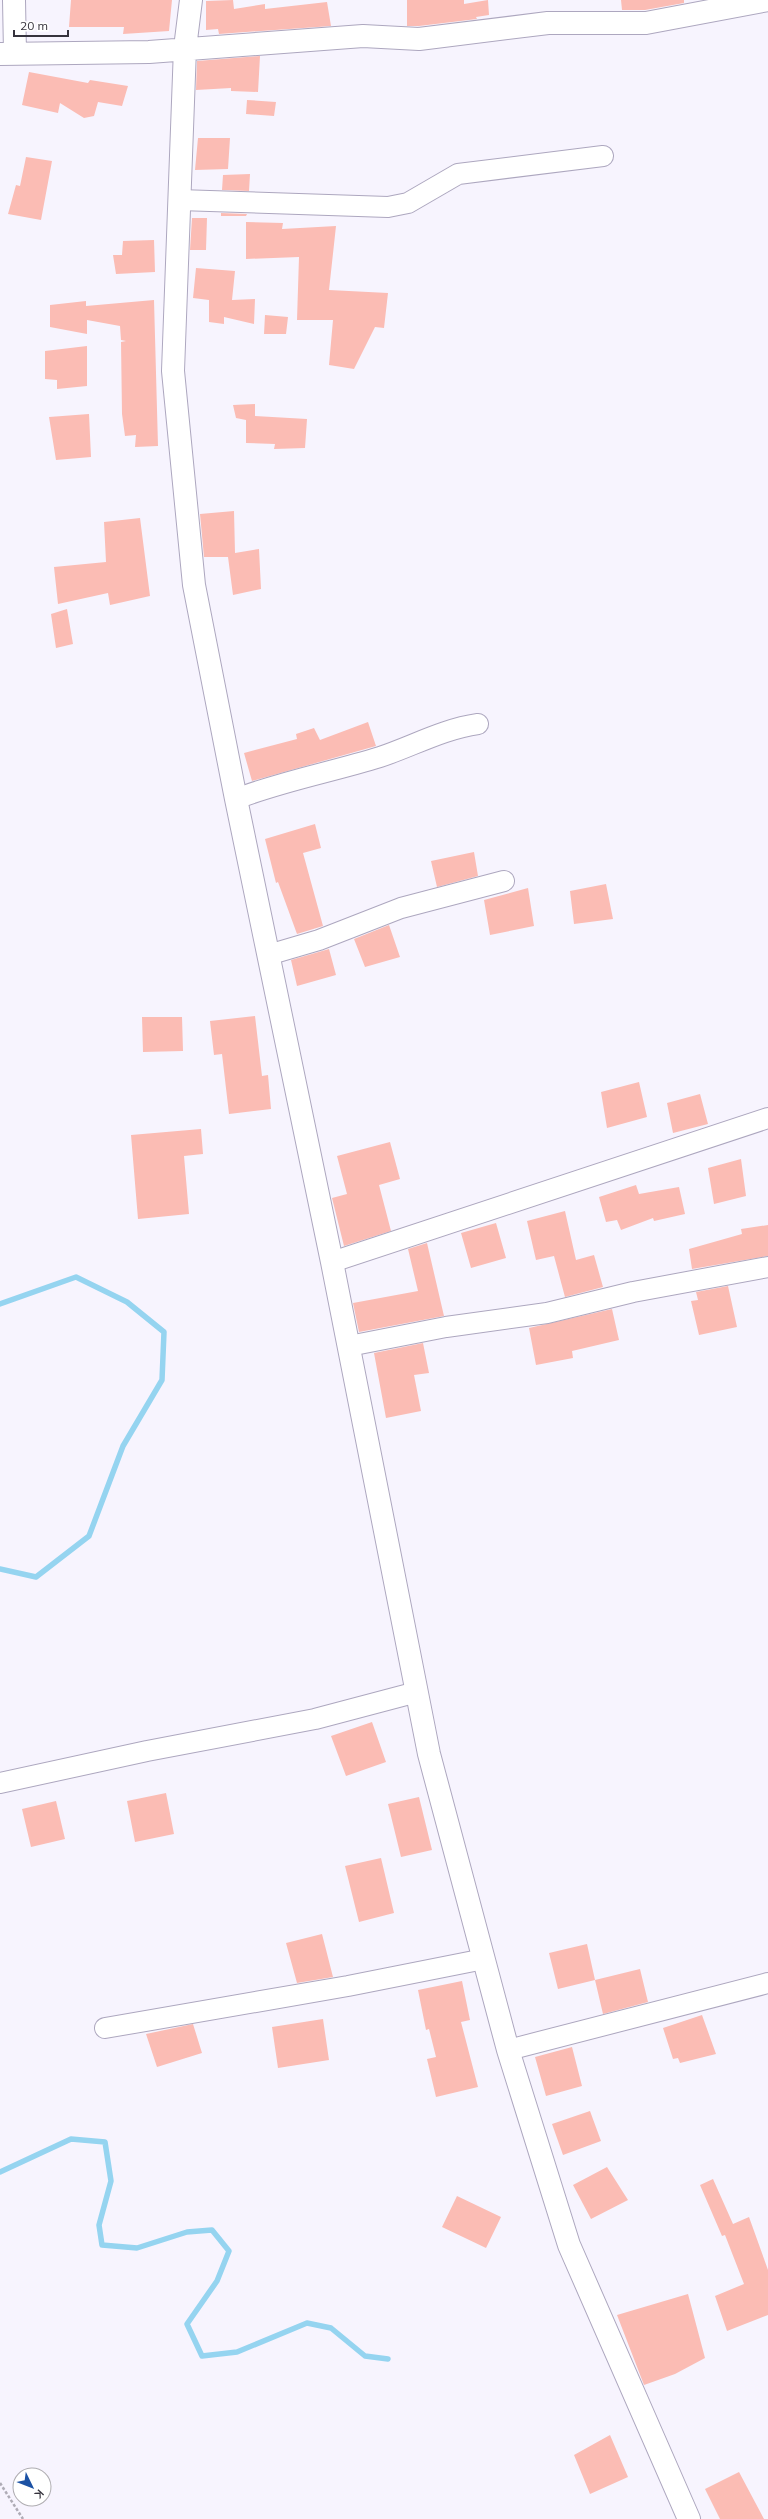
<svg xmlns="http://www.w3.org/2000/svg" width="768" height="2519" viewBox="0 0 768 2519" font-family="Mulish,sans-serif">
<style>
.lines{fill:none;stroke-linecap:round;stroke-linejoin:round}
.stream{stroke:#95d4f0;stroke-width:5.5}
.building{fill:#fbbcb4}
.minor-casing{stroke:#ada7bf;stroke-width:22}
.tertiary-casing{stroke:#ada7bf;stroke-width:24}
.path{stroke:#afacb6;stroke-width:2.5;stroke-dasharray:3 2;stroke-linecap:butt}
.minor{stroke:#fff;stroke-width:20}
.tertiary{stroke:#fff;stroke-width:22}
</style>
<rect width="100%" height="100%" fill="#f7f4fe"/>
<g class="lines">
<path class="stream" d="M0,1304L76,1277L127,1302L164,1332L162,1380L123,1446L89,1536L36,1577L0,1569
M0,2172L71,2139L105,2142L111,2181L99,2225L102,2245L137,2248L187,2232L212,2230L229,2251L217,2281L187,2324L202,2356L237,2352L307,2323L331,2328L365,2356L388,2359"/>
</g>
<path class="building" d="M71,0H172L169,31L123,34L124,27H69Z
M233,0L234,9L265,4V9L327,2L331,26L219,34L218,29L206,30V1Z
M407,0H464V4L488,0L489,15L476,17L477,19L419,26H407Z
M621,0H684V3L645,10H622Z
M260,56L258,92L231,91V88L196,90L197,61Z
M29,72L88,83L90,80L128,86L122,106L98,102L94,116L84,118L60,103L58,113L22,105Z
M247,100L276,102L274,116L246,114Z
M198,138H230L228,169L195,170Z
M26,157L52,161L41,220L8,214L16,185L20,186Z
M250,174L249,191L222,190L223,175Z
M221,213L247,214L246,216H221Z
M192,218H207L206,250H190Z
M246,222L283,223L282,229L336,226L329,290L388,293L384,328L375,327L354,369L329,365L333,320H297L299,257L246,259Z
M154,240L155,272L116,274L113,255H122L123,241Z
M196,268L235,271L232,300L255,299L254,324L224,317V324L209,322V300L193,298Z
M154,300L158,446L135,447L136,435L125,436L122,414L121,342L126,341L121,340L120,326L87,320V334L50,327V305L86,301V306Z
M265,315L288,317L286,334H264Z
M87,346V386L57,389V380L45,379V351Z
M255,404V416L307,419L305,448L274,449L275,444L246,443V420L236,418L233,405Z
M89,414L91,457L56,460L49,417Z
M234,511L235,553L259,549L261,589L233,595L228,557H204L200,514Z
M140,518L150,596L110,605L108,593L58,604L54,567L106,562L104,522Z
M67,609L73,644L56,648L51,614Z
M368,722L376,746L252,781L244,753L297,739L296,734L314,728L320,740Z
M315,824L321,848L303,853L323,926L297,934L278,882L276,883L265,839Z
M474,852L478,876L437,887L431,861Z
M606,884L613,919L574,924L570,891Z
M528,888L534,926L490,935L484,900Z
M389,925L400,957L365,967L354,939Z
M329,949L336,975L297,986L291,960Z
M255,1016L262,1076L268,1075L271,1109L229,1114L222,1054L214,1055L210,1021Z
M142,1017H182L183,1051L143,1052Z
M639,1082L647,1117L607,1128L601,1092Z
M700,1094L708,1124L673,1133L667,1103Z
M201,1129L203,1154L184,1156L189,1214L138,1219L131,1135Z
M390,1142L400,1179L379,1185L391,1231L344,1246L332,1198L347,1194L337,1156Z
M741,1159L746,1196L714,1204L708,1168Z
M636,1185L639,1194L679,1187L685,1214L654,1221L653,1218L621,1230L617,1220L606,1222L599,1197Z
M565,1211L576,1260L594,1255L603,1287L565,1297L554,1256L536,1260L527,1221Z
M496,1223L506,1258L471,1268L461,1233Z
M768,1225V1256L692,1269L689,1249L742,1234L741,1229Z
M427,1243L444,1316L359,1332L353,1303L418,1291L408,1249Z
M728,1286L737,1327L699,1335L691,1301L698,1300L696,1292Z
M612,1309L619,1340L572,1351L573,1358L536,1365L529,1328Z
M423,1343L429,1373L414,1375L421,1411L386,1418L374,1353Z
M372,1722L386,1762L346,1776L331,1736Z
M166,1793L174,1834L135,1842L127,1801Z
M419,1797L432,1850L401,1857L388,1804Z
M56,1801L65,1839L31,1847L22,1809Z
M381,1858L394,1913L359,1922L345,1866Z
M322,1934L333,1977L297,1983L286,1943Z
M587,1944L595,1980L558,1989L549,1953Z
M640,1969L648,2002L603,2014L595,1980Z
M462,1981L470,2020L461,2022L478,2087L436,2097L427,2059L436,2057L429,2029L426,2030L418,1990Z
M702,2015L716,2054L680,2063L678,2058L673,2059L663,2028Z
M323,2019L329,2060L278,2068L272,2027Z
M193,2024L202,2053L157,2067L146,2034Z
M572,2047L582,2086L546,2096L535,2057Z
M590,2111L601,2141L563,2155L552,2124Z
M607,2167L628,2200L591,2219L573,2185Z
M713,2179L733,2224L749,2217L768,2270V2315L727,2331L715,2296L744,2284L725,2235L722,2236L700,2185Z
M457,2196L501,2217L486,2248L442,2227Z
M688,2294L705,2358L675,2374L644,2385L617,2315Z
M610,2435L628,2477L590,2494L574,2455Z
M739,2472L764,2519H720L705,2489Z"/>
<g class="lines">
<defs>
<path id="minor" d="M179,200L388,207L408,203L458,174L603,156
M236,799C282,781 332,772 380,757C413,746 443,729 478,724
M268,955L319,940L401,908L504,881
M332,1262L768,1118
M349,1346L446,1327L547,1313L633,1292L768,1267
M0,1783L147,1751L315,1719L417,1692
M105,2028L348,1986L484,1959
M508,2050L768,1983"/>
<path id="tertiary" d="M14,0L15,53
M191,0L185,48L173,371L194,585L236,799L332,1262L429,1754L508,2050L569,2245L689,2519
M0,54L149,52L363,36L419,39L548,23H646L768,0"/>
</defs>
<use href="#minor" class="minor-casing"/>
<use href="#tertiary" class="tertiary-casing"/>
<path class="path" d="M0,2483L23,2519"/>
<use href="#minor" class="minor"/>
<use href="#tertiary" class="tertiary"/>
</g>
<g transform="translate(32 2487) rotate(133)"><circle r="19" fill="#ffffff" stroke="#afadb1"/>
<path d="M0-3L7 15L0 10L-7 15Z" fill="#1c52a4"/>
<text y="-6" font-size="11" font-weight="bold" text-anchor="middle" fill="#36333d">K</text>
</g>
<path d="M14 30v6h54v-6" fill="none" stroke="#36333d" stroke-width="2"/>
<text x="20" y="30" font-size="12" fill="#36333d" stroke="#ffffff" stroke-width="3" paint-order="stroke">20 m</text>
</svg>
